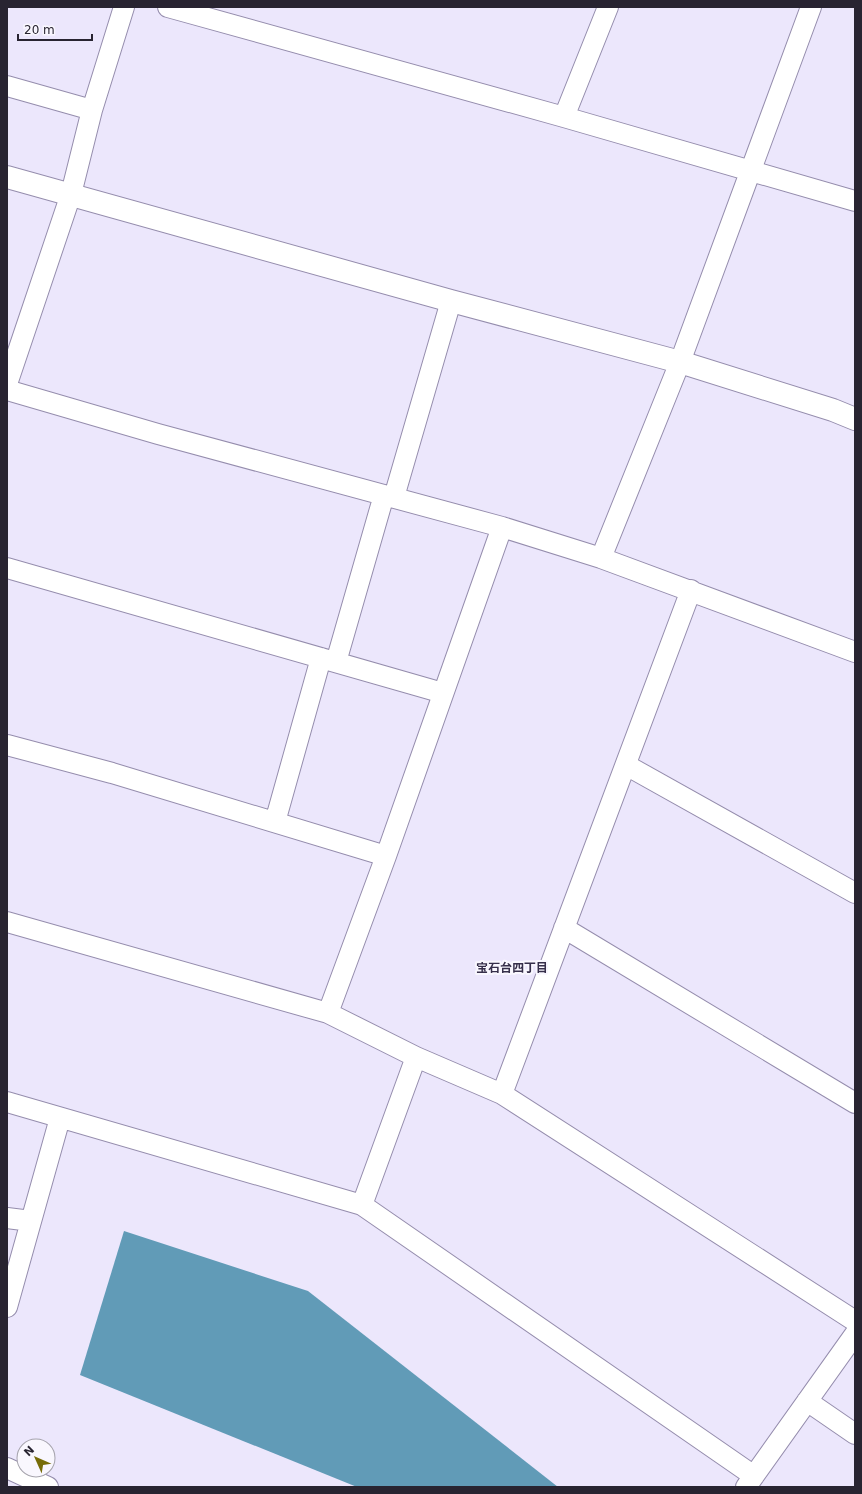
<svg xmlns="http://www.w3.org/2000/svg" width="862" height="1494" viewBox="0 0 862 1494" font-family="'DejaVu Sans','Noto Sans JP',sans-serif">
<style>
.water{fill:#619bb7}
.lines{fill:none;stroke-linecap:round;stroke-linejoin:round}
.street-casing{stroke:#958dad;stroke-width:22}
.secondary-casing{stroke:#958dad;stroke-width:24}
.street{stroke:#fff;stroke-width:20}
.secondary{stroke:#fff;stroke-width:22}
.labels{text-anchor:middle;stroke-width:4;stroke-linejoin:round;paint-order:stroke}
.neighbourhood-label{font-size:12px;font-weight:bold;fill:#362f4a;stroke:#f9f7fe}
</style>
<rect width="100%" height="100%" fill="#ece7fc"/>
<path class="water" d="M124,1231L308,1291L558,1487H357L80,1375Z"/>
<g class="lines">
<defs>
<path id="street" d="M168,7L564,117L855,201
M7,86L92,110
M564,117L608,7
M7,384L71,194L92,110L124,7
M7,390L158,434L502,527L601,558L855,652
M394,497L451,301
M601,558L680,362L811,7
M7,568L443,693
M336,662L384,495
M7,745L112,773L386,856
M626,765L855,893
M275,822L321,658
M7,922L328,1013L416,1057L502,1094L855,1321
M564,928L855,1103
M328,1013L386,856L502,527
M502,1094L691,590
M7,1102L362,1205L754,1476
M362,1205L416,1057
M7,1218L31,1221
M7,1307L60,1118
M807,1401L855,1434
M7,1468L48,1487
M746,1487L855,1334"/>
<path id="secondary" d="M7,177L451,301L680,362L833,410L855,419"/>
</defs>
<use href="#street" class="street-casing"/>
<use href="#secondary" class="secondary-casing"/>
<use href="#street" class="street"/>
<use href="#secondary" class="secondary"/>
</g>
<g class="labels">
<g class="neighbourhood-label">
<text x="512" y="972">宝石台四丁目</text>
</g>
</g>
<rect width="862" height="1494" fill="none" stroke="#282431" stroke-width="16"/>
<g transform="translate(36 1458) rotate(315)"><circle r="19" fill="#f9f7fe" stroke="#a5a3ac"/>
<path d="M0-3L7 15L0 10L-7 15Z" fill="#776c08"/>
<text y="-6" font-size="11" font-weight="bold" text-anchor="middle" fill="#282431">N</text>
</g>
<path d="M18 34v6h74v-6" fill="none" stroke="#282431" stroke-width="2"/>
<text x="24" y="34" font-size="12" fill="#282431" stroke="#f9f7fe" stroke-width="3" paint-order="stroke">20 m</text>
</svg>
